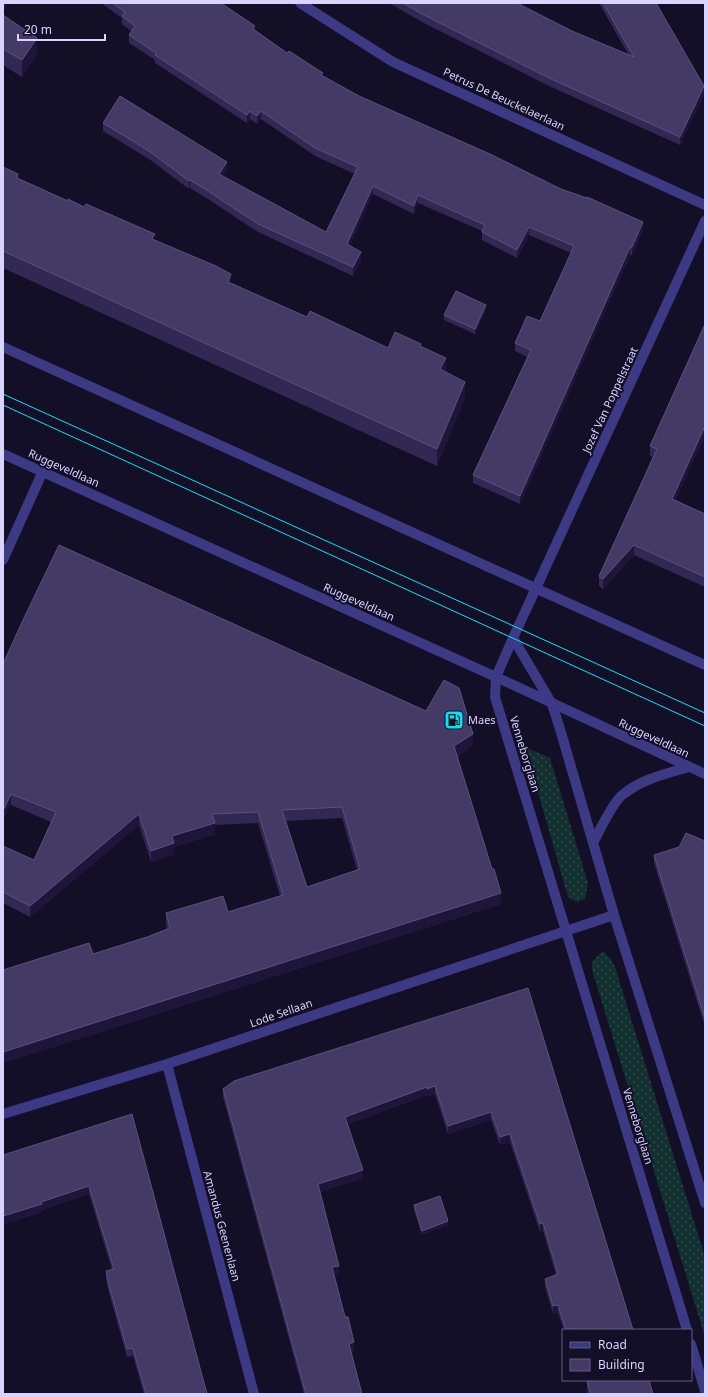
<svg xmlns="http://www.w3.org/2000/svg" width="708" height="1397" viewBox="0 0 708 1397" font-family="'Noto Sans',sans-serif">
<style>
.grass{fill:url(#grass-dots)}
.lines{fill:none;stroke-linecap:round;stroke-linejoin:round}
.minor{stroke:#3d3a85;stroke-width:10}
.tertiary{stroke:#3d3a85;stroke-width:10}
.tram{stroke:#00e5ff;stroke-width:1}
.wall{fill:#312854;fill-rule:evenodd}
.shaded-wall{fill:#1d163a}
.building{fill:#433a66;stroke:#5a527e;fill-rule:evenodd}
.labels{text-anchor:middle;stroke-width:4;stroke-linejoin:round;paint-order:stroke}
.street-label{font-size:11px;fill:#d9d4ff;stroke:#130f26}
.poi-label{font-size:11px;fill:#d9d4ff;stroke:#130f26;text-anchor:start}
</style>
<defs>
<pattern id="grass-dots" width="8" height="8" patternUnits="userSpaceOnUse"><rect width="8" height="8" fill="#12302f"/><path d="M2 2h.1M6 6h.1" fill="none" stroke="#344d4e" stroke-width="1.8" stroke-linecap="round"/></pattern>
</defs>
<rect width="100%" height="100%" fill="#130f26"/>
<path class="grass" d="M525,747L550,758L588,883L585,899L577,902L568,897L566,890Z
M603,951L611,959L615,967L705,1257V1337L592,970V962Z"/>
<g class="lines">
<path class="minor" d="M300,3L393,62L705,205
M3,560L43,471
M513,638L552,704L560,729L614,915L705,1203
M594,841C601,828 611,806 621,796C641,779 665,774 689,767
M167,1064L254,1394
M3,1114L167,1064L614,915
M687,1330L495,697L496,677L513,638L705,221
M691,1344L705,1391"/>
<path class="tertiary" d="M3,347L705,665
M3,454L496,677L705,774"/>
<path class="tram" d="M3,394L705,713
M3,405L705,726"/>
</g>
<path class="wall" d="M101,3H221L255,30L287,53L323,76L359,96L643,230L632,255H630L520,504L473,483V475L527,357L515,351V343L540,321L571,253L529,235L517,258L482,240V231L418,203L414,214L373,194L350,245L361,260L353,276L258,232L208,199L190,188L189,189L149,159L103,131V123L227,170L223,176L326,232L355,174L315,156L261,119L257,124L250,119L247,123L155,63V60L129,43V35L131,31L122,24V18Z
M389,3H517L572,31L628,54L599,3H656L704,94L680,145L549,86L422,22Z
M3,15L37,54L22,77L3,65Z
M3,167L18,178L155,240L231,283L307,317L388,348L421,346L446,372L465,398L437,466L3,268Z
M486,309L475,334L444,320V315Z
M705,324L676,500L705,514V587L634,555L603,589L599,586V576L653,457L650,456V446Z
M3,664L473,745L457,756L501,904L3,1063V970L93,954L147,937L167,929L166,924V913L228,912L280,896L258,823L215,825V834L174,847V854L151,862L139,825L30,917L3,903V846L34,860L51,822L11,805ZM342,818L357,870L307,887L286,821Z
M705,841V1027L654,863V855Z
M528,988L633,1330H564L558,1313L553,1314L545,1287V1279L556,1275L543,1231L540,1232L510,1142L500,1145L491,1120L448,1134L435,1094L427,1097V1095L348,1124L363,1178L320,1192L339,1274L334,1275L354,1351L351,1352L362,1394H304L223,1097V1089Z
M132,1114L207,1394H144L133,1356L127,1357L109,1293L106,1279V1271L112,1270L89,1194L42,1210V1212L3,1224V1155Z
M414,1205L448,1225L422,1235L414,1210Z
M588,1380H649L653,1394H588L587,1390V1382H589Z"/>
<path class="shaded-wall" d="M3,3H8L3,11Z
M37,38V54L22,77V60Z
M704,86V94L680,145V137Z
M250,111V119L247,123V115Z
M261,111V119L257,124V116Z
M227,162V170L219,182V174Z
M190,180V188L189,189V181Z
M373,186V194L347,252V244Z
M418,195V203L414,214V206Z
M643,222V230L632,255V247Z
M529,227V235L517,258V250Z
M630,247V255L520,504V496Z
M361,252V260L353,276V267Z
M231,274V291L228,282Z
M486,305V309L475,334V329Z
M446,358V374L440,369Z
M465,382V398L437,466V449Z
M705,426V436L672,509V499Z
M634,545V555L603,589V579Z
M473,734V745L454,757V746Z
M11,794V805L3,822V811Z
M139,814V825L30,917V906Z
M215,823V834L174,847V854L151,862V851L172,836Z
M501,893V904L3,1063V1052Z
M435,1086V1094L427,1097V1089Z
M427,1087V1095L345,1125V1117Z
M491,1112V1120L448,1134V1126Z
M510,1134V1142L500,1145V1137Z
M363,1170V1178L318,1193V1184Z
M89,1186V1194L42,1210V1212L3,1224V1216L41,1202Z
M448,1221V1225L422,1235V1231Z
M543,1223V1231L540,1232V1224Z
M339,1266V1274L332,1276V1267Z
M558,1305V1313L553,1314V1306Z
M354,1342V1351L349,1352V1344Z"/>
<path class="building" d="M112,3H221L255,26L253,29L287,53L289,51L323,73L321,75L359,96L490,154L561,189L587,198V197L643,222L632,247H630L520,496L473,475L531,350L515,343L527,316L540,321L574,246L529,227L517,250L482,232L485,225L418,195L414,206L373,186L347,244L361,252L353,267L258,224L208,191L190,180L189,181L149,151L103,123L120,96L227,162L219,174L326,232L358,167L315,148L261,111L257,116L250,111L247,115L155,55L156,53L129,35L135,26L122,16L125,12Z
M403,3H517L572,31L634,57L603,3H656L704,86L680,137L549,78L422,14Z
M3,15L37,38L22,60L3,49Z
M3,167L18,174L17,178L68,201V199L84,207L86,204L155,234L152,239L216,266L231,274L228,282L307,317L310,311L388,348L395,332L421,344L420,346L446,358L440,369L465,382L437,449L3,251Z
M456,291L486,305L475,329L444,315Z
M705,324V426L672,499L705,514V577L634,545L603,579L599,576L657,449L650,446Z
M59,545L426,711L444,680L459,688L473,734L454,746L492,869H494L501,893L3,1052V970L89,943L93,954L147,937L170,928L166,913L223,896L228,912L283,895L258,812L212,814L215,823L172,836L174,843L151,851L139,814L30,906L3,892V846L34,860L56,812L11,794L3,811V664L23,620ZM342,807L360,869L307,887L282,810Z
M686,833L705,841V1019L654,855L679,847Z
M528,988L633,1330H574V1328L566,1330L558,1305L553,1306L545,1279L558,1274L543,1223L540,1224L510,1134L500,1137L491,1112L448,1126L435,1086L427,1089V1087L345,1117L363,1170L318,1184L339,1266L332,1267L345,1317H348L354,1342L349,1344L362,1394H306L223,1089L234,1081Z
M132,1114L207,1394H146L133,1348L127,1349L109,1285L106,1271L114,1269L89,1186L41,1202L42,1204L3,1216V1155Z
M440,1196L448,1221L422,1231L414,1205Z
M591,1380H649L653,1394H591L587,1382L591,1381Z"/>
<defs>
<symbol id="fuel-square" viewBox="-11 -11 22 22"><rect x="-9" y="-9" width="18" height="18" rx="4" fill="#00e5ff" stroke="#130f26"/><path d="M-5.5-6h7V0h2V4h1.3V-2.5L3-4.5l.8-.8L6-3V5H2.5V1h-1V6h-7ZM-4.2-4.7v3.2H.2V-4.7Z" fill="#111"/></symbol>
</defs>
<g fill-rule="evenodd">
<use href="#fuel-square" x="443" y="709" width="22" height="22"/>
</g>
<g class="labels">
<g class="street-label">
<text transform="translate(504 99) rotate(25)" y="4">Petrus De Beuckelaerlaan</text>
<text transform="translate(610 400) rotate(-65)" y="4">Jozef Van Poppelstraat</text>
<text transform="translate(64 468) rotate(24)" y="4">Ruggeveldlaan</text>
<text transform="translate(359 602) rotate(24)" y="4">Ruggeveldlaan</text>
<text transform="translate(654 738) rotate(25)" y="4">Ruggeveldlaan</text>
<text transform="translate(525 754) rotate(73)" y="4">Venneborglaan</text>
<text transform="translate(281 1013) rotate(-19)" y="4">Lode Sellaan</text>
<text transform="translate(638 1126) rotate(73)" y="4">Venneborglaan</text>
<text transform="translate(222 1226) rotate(75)" y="4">Amandus Geenenlaan</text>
</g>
<g class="poi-label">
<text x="468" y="724">Maes</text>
</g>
</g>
<rect width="708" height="1397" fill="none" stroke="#d9d4ff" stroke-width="8"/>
<rect x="562" y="1329" width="130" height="52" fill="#130f26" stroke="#625e7d"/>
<rect x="570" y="1342" width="20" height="6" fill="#3d3a85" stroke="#625e7d"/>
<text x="598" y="1349" font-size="12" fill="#d9d4ff">Road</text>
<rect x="570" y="1359" width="20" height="12" fill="#433a66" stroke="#625e7d"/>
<text x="598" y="1369" font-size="12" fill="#d9d4ff">Building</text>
<path d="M18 34v6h87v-6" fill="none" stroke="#d9d4ff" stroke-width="2"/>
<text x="24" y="34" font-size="12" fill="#d9d4ff" stroke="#130f26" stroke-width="3" paint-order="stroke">20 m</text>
</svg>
